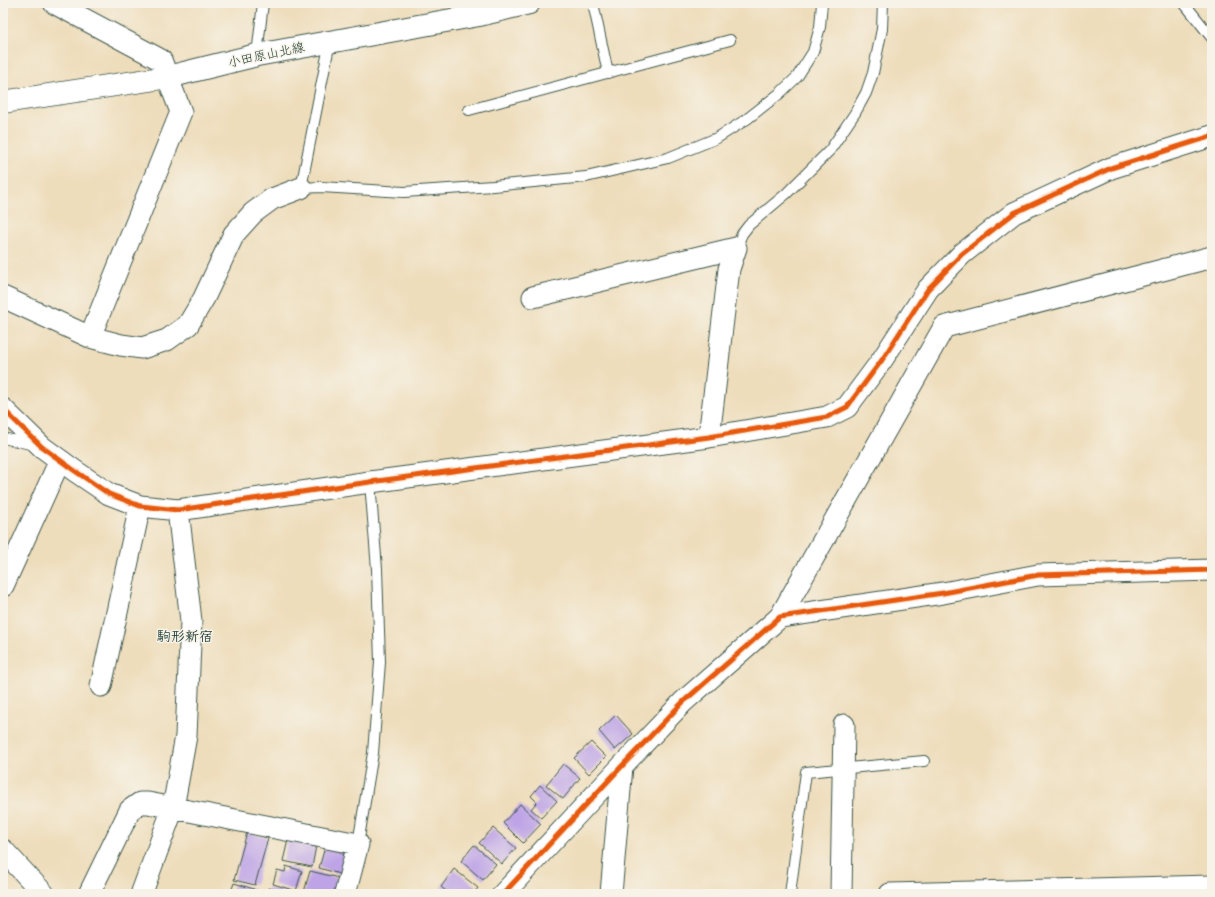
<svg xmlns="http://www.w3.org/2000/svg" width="1215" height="897" viewBox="0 0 1215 897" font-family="Dekko,'Klee One',sans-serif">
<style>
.building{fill:#bea4e6}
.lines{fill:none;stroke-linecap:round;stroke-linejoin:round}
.lane-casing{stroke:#3e5548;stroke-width:12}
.street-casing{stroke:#3e5548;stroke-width:23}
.primary-casing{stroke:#3e5548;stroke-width:24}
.lane{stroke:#fff;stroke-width:10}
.street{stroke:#fff;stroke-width:21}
.primary{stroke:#fff;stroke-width:22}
.cycleway-casing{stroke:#f7f3e8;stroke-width:8}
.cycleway{stroke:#e8590c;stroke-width:5}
.labels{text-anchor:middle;stroke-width:3;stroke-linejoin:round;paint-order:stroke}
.street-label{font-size:13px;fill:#1f3d34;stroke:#f7f3e8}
.neighbourhood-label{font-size:14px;font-weight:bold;fill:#1f3d34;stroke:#f7f3e8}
</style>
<rect width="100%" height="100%" fill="#f7f3e8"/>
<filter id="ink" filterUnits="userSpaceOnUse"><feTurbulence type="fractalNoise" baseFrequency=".025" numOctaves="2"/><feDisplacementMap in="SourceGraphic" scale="8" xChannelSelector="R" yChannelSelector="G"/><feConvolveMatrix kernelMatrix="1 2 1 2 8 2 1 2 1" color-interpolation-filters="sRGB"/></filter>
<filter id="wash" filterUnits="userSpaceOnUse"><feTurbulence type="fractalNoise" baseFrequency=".012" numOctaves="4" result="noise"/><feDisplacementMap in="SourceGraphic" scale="16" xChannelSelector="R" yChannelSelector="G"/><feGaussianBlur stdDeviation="0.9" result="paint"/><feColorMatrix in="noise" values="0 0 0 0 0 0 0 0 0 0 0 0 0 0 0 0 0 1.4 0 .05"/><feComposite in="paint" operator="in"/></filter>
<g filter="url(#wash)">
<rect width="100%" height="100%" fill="#edb"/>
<g id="blocks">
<path class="building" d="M616,715L633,734L615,750L599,731Z
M591,742L606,757L589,774L574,758Z
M563,764L580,778L563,799L546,785Z
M540,785L557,801L541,818L531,809L537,802L531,796Z
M520,804L541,824L523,843L503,823Z
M493,828L516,848L502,864L479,843Z
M247,832L268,838L255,885L234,880Z
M288,840L316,846L312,867L283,861Z
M474,845L496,864L483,880L461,861Z
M325,847L344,853L343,856L349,858L343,875L319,868Z
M286,866L302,871L296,891L273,884L277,870L285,872Z
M454,869L478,888L473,894H450L441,887Z
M310,871L339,878L334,894H314L304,892Z
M234,883L254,889L253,894H230Z
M268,888L291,893V894H266Z"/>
</g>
</g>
<g filter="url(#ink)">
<use href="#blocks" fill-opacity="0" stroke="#3e5548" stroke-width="1"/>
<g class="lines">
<defs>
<path id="lane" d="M593,3L608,73
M1184,3L1212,38
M330,41L301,188L321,187L404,192L493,186L586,177L668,158L717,138L747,119L779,94L797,77L813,52L820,27L822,3
M257,55L263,3
M469,110L730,40
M736,248L742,234L749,225L786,194L830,150L855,113L866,93L873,73L882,29L883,3
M3,438L35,445
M358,844L373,753L380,662L377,569L370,482
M790,894L806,772L924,761"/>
<path id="street" d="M54,3L161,60L181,112L90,337
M3,297L90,337L121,345L142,348L167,340L188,325L204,298L234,234L253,213L272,199L301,188
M533,297L736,248
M3,409L42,447L75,471L109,494L140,506L178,510L370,482L709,437L827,417L847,407L882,360L928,289L962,254L1014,213L1111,168L1212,136
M709,437L729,269L736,248
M3,586L60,460
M780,617L944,327L1212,257
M101,686L140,506
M3,850L44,894
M142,892L173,808L186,736L191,621L178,510
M89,894L130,810L140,803H148L358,844L345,894
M503,894L622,766L683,702L780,617L943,593L1038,575L1212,570
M611,894L622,766
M841,894L844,725
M890,894L1212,886"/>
<path id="primary" d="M3,102L168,77L257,55L479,15L529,3"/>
</defs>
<use href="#lane" class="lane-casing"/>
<use href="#street" class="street-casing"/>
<use href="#primary" class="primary-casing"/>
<use href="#lane" class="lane"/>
<use href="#street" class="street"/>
<use href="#primary" class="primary"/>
<defs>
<path id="cycleway" d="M3,409L42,447L75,471L109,494L140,506L178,510L370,482L709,437L827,417L847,407L882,360L928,289L962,254L1014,213L1111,168L1212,136
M503,894L622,766L683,702L780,617L943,593L1038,575L1212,570"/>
</defs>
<use href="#cycleway" class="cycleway-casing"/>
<use href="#cycleway" class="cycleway"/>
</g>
</g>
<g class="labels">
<g class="street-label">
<text transform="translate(266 54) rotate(-12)" y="5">小田原山北線</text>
</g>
<g class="neighbourhood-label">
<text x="185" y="641">駒形新宿</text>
</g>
</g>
<rect width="1215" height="897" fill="none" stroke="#f7f3e8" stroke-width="16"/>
</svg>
